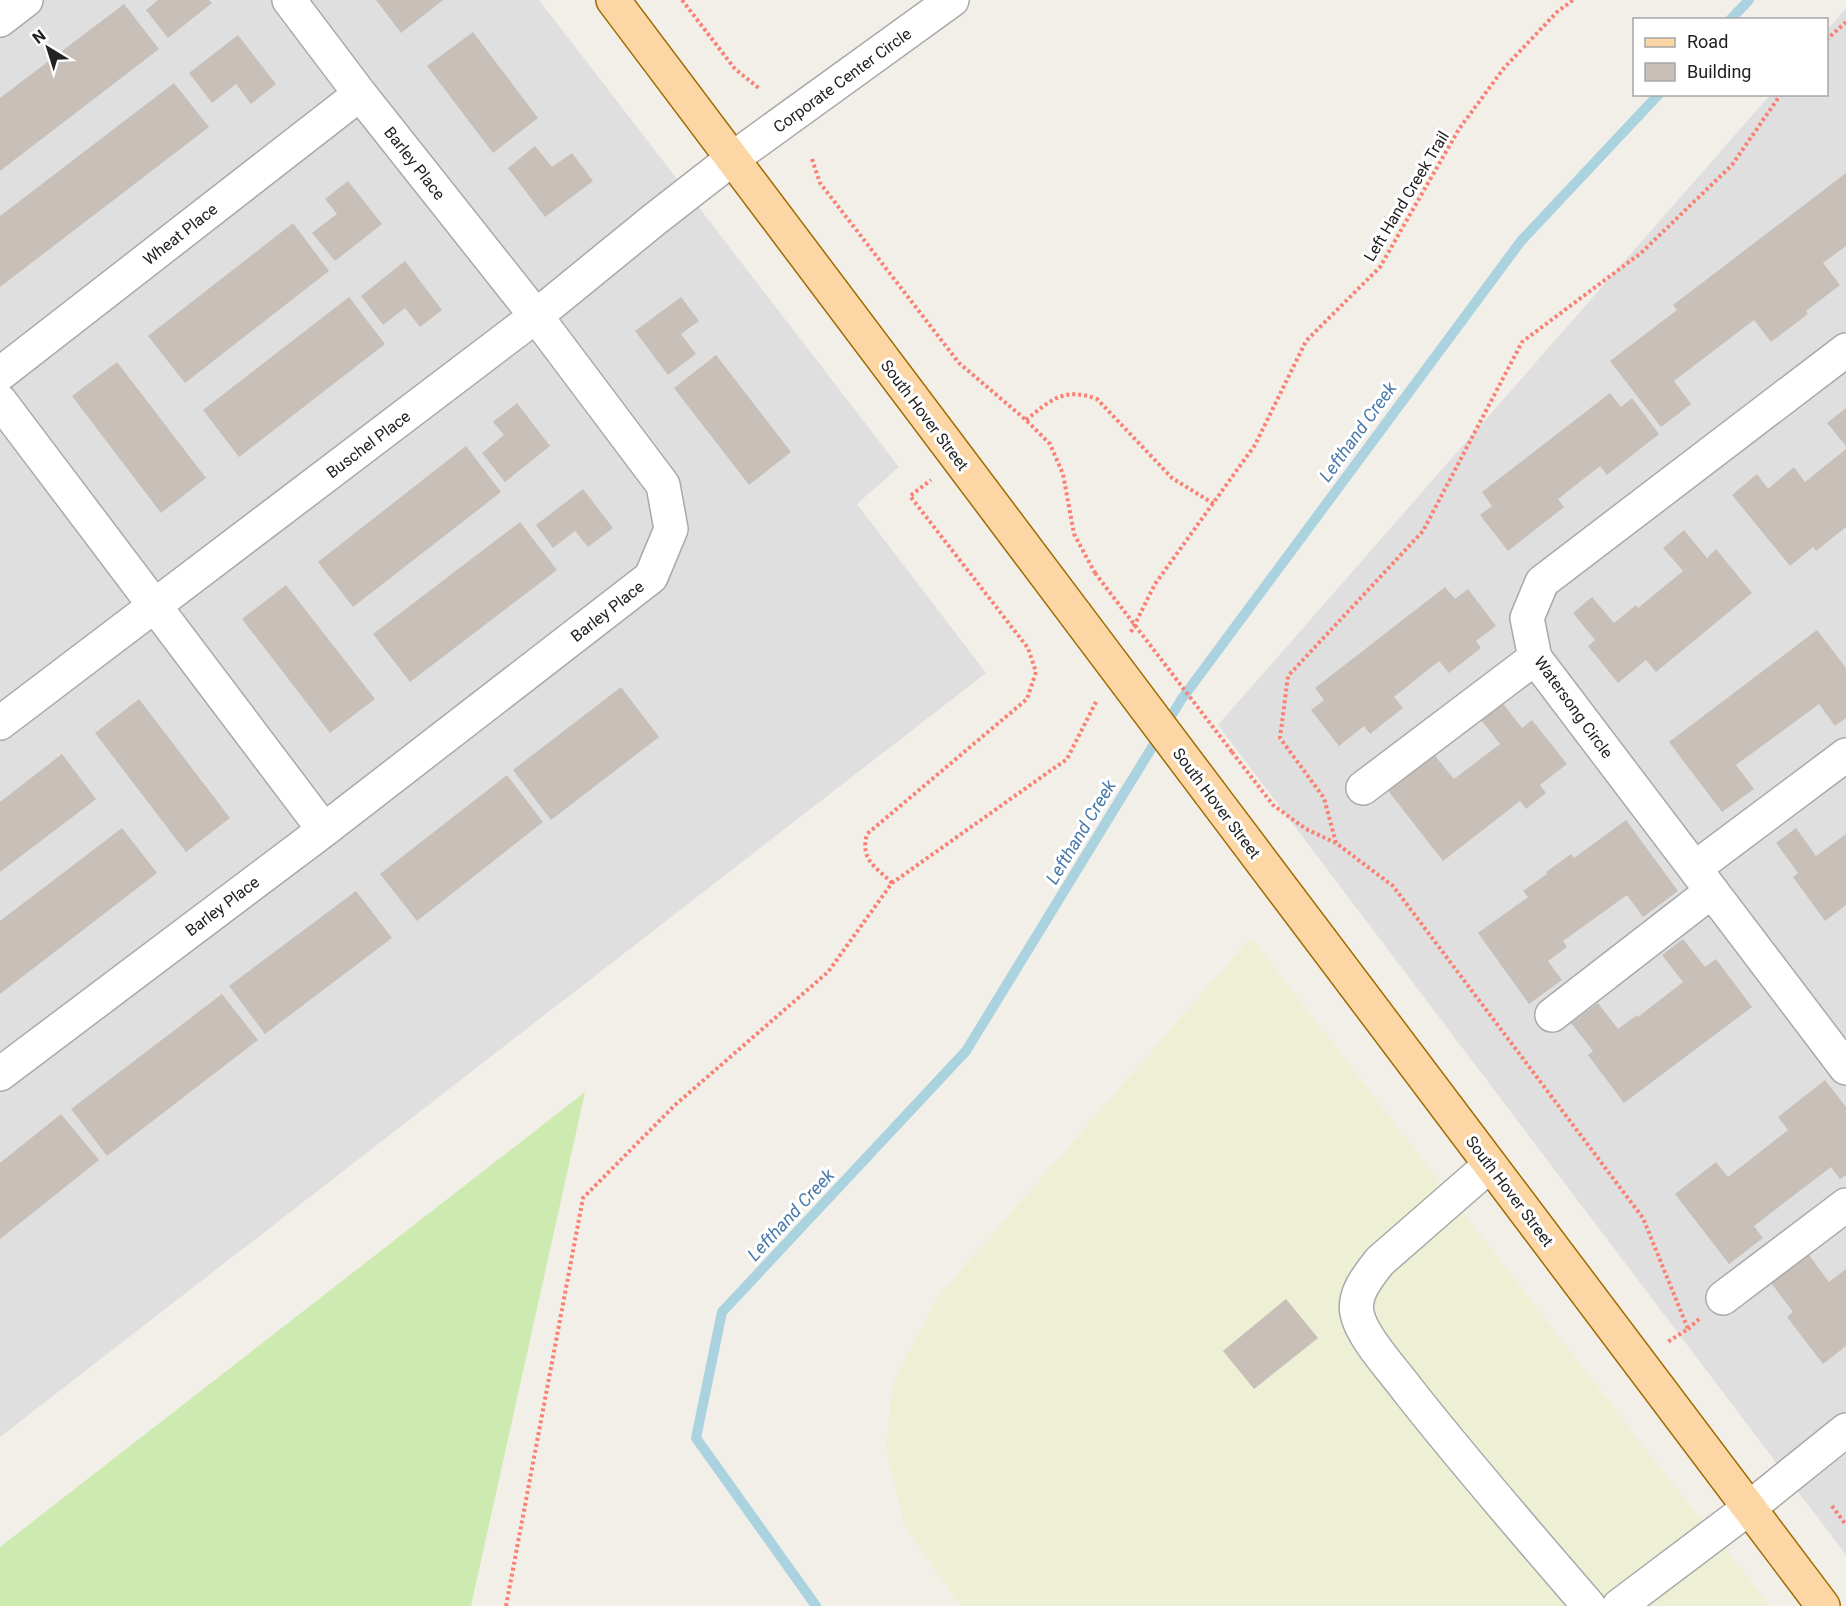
<svg xmlns="http://www.w3.org/2000/svg" width="1846" height="1606" viewBox="0 0 1846 1606" font-family="Roboto,sans-serif">
<style>
.residential{fill:#e0dfdf}
.farmland{fill:#eef0d5}
.grass{fill:#cdebb0}
.lines{fill:none;stroke-linecap:round;stroke-linejoin:round}
.stream{stroke:#aad3df;stroke-width:10}
.building{fill:#c7bfb8}
.minor-casing{stroke:#a9a9a9;stroke-width:36}
.major-casing{stroke:#a06b00;stroke-width:36}
.path{stroke:#fa8072;stroke-width:4;stroke-dasharray:3 3;stroke-linecap:butt}
.minor{stroke:#fff;stroke-width:33}
.major{stroke:#fcd6a4;stroke-width:33}
.major-bridge-casing{stroke:#a06b00;stroke-width:36;stroke-linecap:butt}
.path-bridge{stroke:#fa8072;stroke-width:4;stroke-dasharray:3 3;stroke-linecap:butt}
.major-bridge{stroke:#fcd6a4;stroke-width:33}
.labels{text-anchor:middle;stroke-width:6;stroke-linejoin:round;paint-order:stroke}
.street-label{font-size:16px;fill:#222;stroke:#fff}
.water-label{font-size:18px;font-style:italic;fill:#4a7aab;stroke:#fff}
</style>
<rect width="100%" height="100%" fill="#f2efe9"/>
<path class="residential" d="M0,0H539L899,467L857,504L986,673L0,1437Z
M1846,8V1555L1218,725L1770,95L1826,94L1827,30Z"/>
<path class="farmland" d="M1251,937L1641,1443L1770,1606H961L905,1527L886,1449L892,1385L936,1299Z"/>
<path class="grass" d="M585,1092L471,1606H0V1547Z"/>
<g class="lines">
<path class="stream" d="M1730,20L1749,0
M816,1606L696,1438L722,1312L966,1051L1181,700L1521,241L1659,94"/>
</g>
<path class="building" d="M158,0H209L212,3L168,38L146,10Z
M376,0H443L401,33Z
M124,4L159,49L0,171V98Z
M473,32L538,118L493,153L427,66Z
M238,35L276,84L251,104L236,84L212,103L189,73Z
M174,83L209,127L0,287V216Z
M535,146L552,167L572,153L593,181L545,217L508,168Z
M1846,173V246L1823,263L1840,285L1806,311L1808,314L1771,342L1754,320L1674,381L1691,404L1661,427L1610,361L1677,310L1673,305Z
M348,181L382,224L335,261L312,233L337,214L325,199Z
M293,223L329,271L185,383L148,336Z
M405,261L442,310L420,327L405,308L383,325L361,296Z
M349,297L385,344L239,457L203,410Z
M681,297L699,321L681,334L696,354L668,375L635,331Z
M716,355L791,452L749,485L674,388Z
M117,362L206,478L161,513L72,396Z
M1610,393L1621,407L1632,398L1659,434L1607,475L1600,466L1558,499L1564,507L1508,551L1480,515L1492,506L1482,492Z
M517,403L550,446L505,482L482,453L504,435L493,422Z
M1846,408V446L1827,423Z
M466,446L501,492L353,607L318,562Z
M1846,449V527L1816,551L1813,547L1790,566L1732,495L1757,474L1768,489L1794,467L1805,482Z
M583,489L613,528L588,547L575,531L553,548L536,525Z
M520,522L557,570L410,682L373,634Z
M1684,530L1707,558L1716,549L1752,593L1656,672L1646,660L1618,683L1588,646L1595,640L1573,613L1592,597L1614,623L1636,605L1638,608L1683,571L1663,548Z
M286,585L375,699L330,733L242,619Z
M1445,587L1455,599L1468,589L1496,626L1476,641L1481,648L1449,673L1439,661L1394,697L1403,708L1370,734L1364,726L1339,746L1311,710L1324,700L1315,688Z
M1817,630L1846,668V718L1835,726L1819,704L1736,765L1754,789L1722,812L1669,742Z
M621,687L659,737L551,820L513,770Z
M139,699L230,818L186,852L95,733Z
M1500,700L1522,728L1532,720L1567,764L1540,785L1546,793L1526,809L1520,801L1443,861L1386,788L1432,752L1454,779L1500,744L1479,717Z
M62,754L96,799L0,872V802Z
M507,775L543,822L417,921L380,874Z
M1626,820L1678,891L1643,917L1627,895L1563,941L1567,947L1548,961L1562,980L1529,1004L1478,933L1528,897L1523,891L1547,874L1546,872L1571,854L1574,858Z
M122,828L157,873L0,994V921Z
M1796,828L1816,856L1846,834V905L1825,921L1793,877L1798,873L1776,843Z
M356,891L392,938L265,1034L229,986Z
M1683,939L1705,967L1716,959L1752,1007L1624,1103L1588,1055L1593,1051L1571,1023L1598,1003L1618,1029L1637,1015L1638,1017L1683,982L1662,955Z
M222,994L258,1040L107,1156L71,1109Z
M1825,1080L1846,1107V1175L1840,1179L1831,1167L1754,1226L1763,1238L1729,1264L1675,1194L1716,1162L1728,1177L1788,1130L1778,1117Z
M61,1114L99,1160L0,1239V1163Z
M1809,1255L1829,1282L1846,1269V1346L1823,1364L1787,1317L1793,1312L1771,1283Z
M1286,1299L1318,1338L1254,1389L1223,1351Z"/>
<g class="lines">
<defs>
<path id="minor" d="M0,20L26,0
M1846,350L1542,582L1527,618L1535,658L1846,1068
M0,374L360,94
M0,401L324,830
M0,723L536,316L655,219L732,159L952,0
M1363,788L1535,658
M1695,868L1846,755
M1552,1015L1712,891
M0,1074L324,830L651,577L671,529L663,485L536,316L360,94L289,0
M1490,1165L1380,1261C1369,1275 1353,1294 1357,1313C1361,1336 1393,1370 1407,1389C1465,1463 1527,1534 1589,1606
M1723,1298L1846,1205
M1619,1606L1749,1508L1846,1430"/>
<path id="major" d="M613,0L1076,615
M1210,793L1823,1606"/>
</defs>
<use href="#minor" class="minor-casing"/>
<use href="#major" class="major-casing"/>
<path class="path" d="M682,0L735,69L760,89
M1826,40L1846,22
M812,159L820,183L959,363L1026,420L1050,444L1063,474L1074,534L1095,573
M1026,420C1052,399 1064,387 1097,399L1172,478L1214,504
M1131,632L1155,584L1255,445L1306,341L1380,267L1459,129L1504,68L1557,12L1573,0
M1232,752L1273,805L1306,829L1336,843L1393,886L1643,1218L1688,1329L1666,1343
M1336,843L1324,798L1280,738L1288,676L1423,531L1522,342L1641,253L1732,165L1781,94
M892,883C875,866 860,860 867,834L1027,699L1036,672L1028,648L910,496L931,480
M1688,1329L1699,1319
M1832,1506L1846,1525
M506,1606L583,1198L675,1105L828,972L892,883L1067,759L1097,700"/>
<use href="#minor" class="minor"/>
<use href="#major" class="major"/>
<defs>
<path id="major-bridge" d="M1076,615L1210,793"/>
</defs>
<use href="#major-bridge" class="major-bridge-casing"/>
<path class="path-bridge" d="M1095,573L1232,752"/>
<use href="#major-bridge" class="major-bridge"/>
</g>
<g class="labels">
<g class="street-label">
<text transform="translate(842 80) rotate(-36)" y="6">Corporate Center Circle</text>
<text transform="translate(415 163) rotate(52)" y="6">Barley Place</text>
<text transform="translate(1406 196) rotate(-59)" y="6">Left Hand Creek Trail</text>
<text transform="translate(180 234) rotate(-38)" y="6">Wheat Place</text>
<text transform="translate(925 415) rotate(53)" y="6">South Hover Street</text>
<text transform="translate(368 444) rotate(-37)" y="6">Buschel Place</text>
<text transform="translate(607 611) rotate(-38)" y="6">Barley Place</text>
<text transform="translate(1574 707) rotate(54)" y="6">Watersong Circle</text>
<text transform="translate(1217 803) rotate(53)" y="6">South Hover Street</text>
<text transform="translate(222 906) rotate(-37)" y="6">Barley Place</text>
<text transform="translate(1510 1191) rotate(53)" y="6">South Hover Street</text>
</g>
<g class="water-label">
<text transform="translate(1358 432) rotate(-54)" y="6">Lefthand Creek</text>
<text transform="translate(1081 832) rotate(-59)" y="6">Lefthand Creek</text>
<text transform="translate(791 1215) rotate(-47)" y="6">Lefthand Creek</text>
</g>
</g>
<rect x="1633" y="18" width="195" height="78" fill="#ffffff" stroke="#a7a7a7" stroke-width="1.5"/>
<rect x="1645" y="38" width="30" height="9" fill="#fcd6a4" stroke="#a7a7a7" stroke-width="1.5"/>
<text x="1687" y="48" font-size="18" fill="#222222">Road</text>
<rect x="1645" y="63" width="30" height="18" fill="#c7bfb8" stroke="#a7a7a7" stroke-width="1.5"/>
<text x="1687" y="78" font-size="18" fill="#222222">Building</text>
<g transform="translate(48 48) rotate(322)" stroke="#ffffff" stroke-width="4.5" paint-order="stroke">
<path d="M0-4.5L10 22L0 15L-10 22Z" fill="#222222"/>
<text y="-9" font-size="16" font-weight="bold" text-anchor="middle" fill="#222222">N</text>
</g>
</svg>
